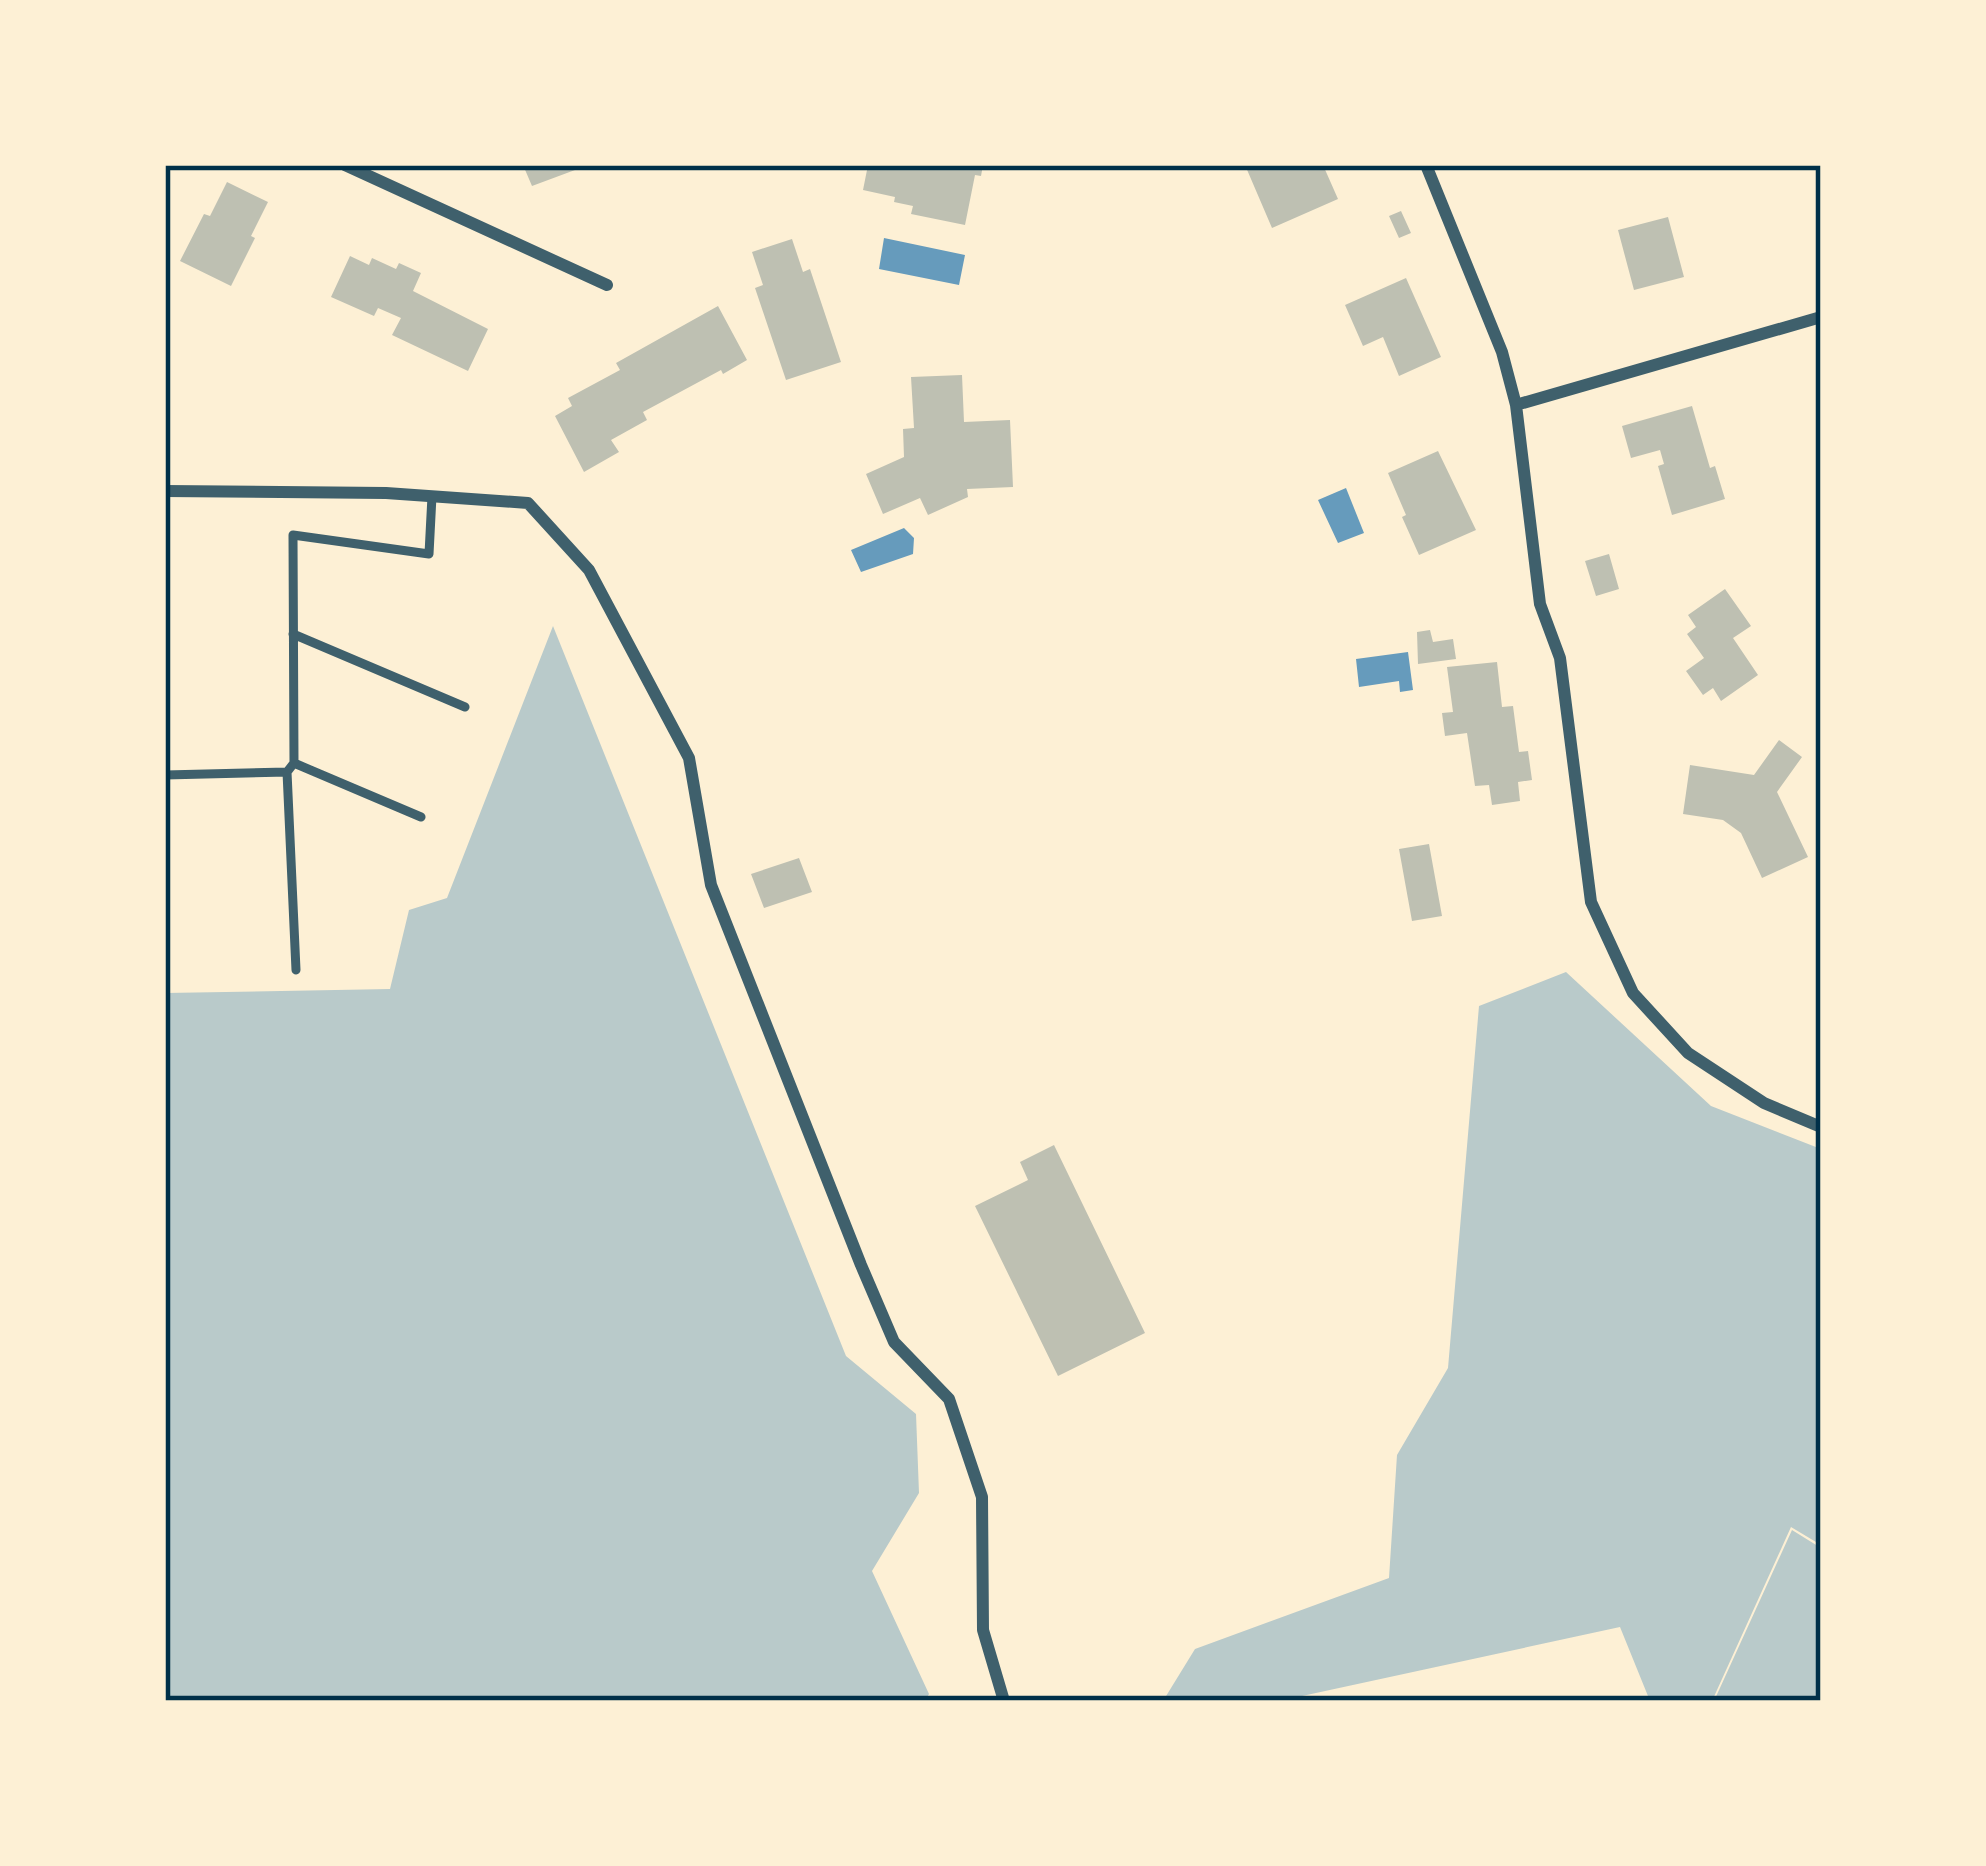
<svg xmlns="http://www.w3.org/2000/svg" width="1986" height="1866" viewBox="0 0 1986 1866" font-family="Helvetica,sans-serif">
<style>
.green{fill:#b9caca}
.water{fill:#669bbc}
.building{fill:#bec0b2}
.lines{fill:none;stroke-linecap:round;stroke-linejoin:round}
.service{stroke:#3f606c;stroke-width:9}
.minor{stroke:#3f606c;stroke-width:12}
.neatline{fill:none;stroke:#003049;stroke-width:4.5}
</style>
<rect width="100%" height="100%" fill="#fdf0d5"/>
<path class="green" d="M553,626L846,1356L916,1414L919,1493L872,1571L929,1694L925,1701H165V993L390,989L409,910L447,898Z
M1566,972L1711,1106L1821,1149V1545L1791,1527L1712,1701H1650L1620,1627L1279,1701H1163L1195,1649L1389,1578L1397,1455L1448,1368L1479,1006Z
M1792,1530L1821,1548V1701H1714Z"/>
<path class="water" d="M884,238L965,255L959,285L879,269Z
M1346,488L1364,533L1338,543L1318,500Z
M904,528L914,538L913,554L861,572L851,550Z
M1408,652L1413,690L1400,692L1399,681L1359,687L1356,659Z"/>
<path class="building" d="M523,165H573L575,170L532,186Z
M868,165H983L981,176L975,175L965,225L911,214L913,206L894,202L895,197L863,190Z
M1245,165H1323L1338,199L1272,228Z
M227,182L268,202L251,236L255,238L231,286L180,261L204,214L210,216Z
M1401,211L1411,233L1399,238L1389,216Z
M1668,217L1684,277L1634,290L1618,230Z
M792,239L803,272L810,269L841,362L786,380L755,288L763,285L752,252Z
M350,256L369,265L372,258L396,269L399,263L421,273L413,291L488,329L468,371L392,335L401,318L378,308L374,316L331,297Z
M1406,278L1441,357L1399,376L1383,337L1363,346L1345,305Z
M718,306L747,360L723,374L721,370L643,412L647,420L611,440L619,452L584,472L555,416L572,406L568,398L620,370L616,363Z
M962,375L964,422L1010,420L1013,487L967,489L968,497L928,515L920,498L883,514L866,474L904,457L903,429L914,428L911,377Z
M1692,406L1710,468L1715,466L1725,499L1672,515L1658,466L1664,464L1660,450L1631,458L1622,426Z
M1438,451L1476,530L1419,555L1402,517L1406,515L1388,473Z
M1609,554L1619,589L1596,596L1585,561Z
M1725,589L1751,626L1733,638L1758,675L1721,701L1713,688L1703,695L1686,671L1704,658L1687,634L1696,627L1688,615Z
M1430,630L1433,642L1453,639L1456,659L1418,664L1417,632Z
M1497,662L1502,707L1513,706L1519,752L1528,751L1532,780L1518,782L1520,801L1492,805L1489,785L1475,786L1467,733L1445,736L1442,713L1453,712L1447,667Z
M1779,740L1802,757L1777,792L1808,857L1762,878L1741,833L1723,820L1683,814L1690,765L1754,775Z
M1429,844L1442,916L1412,921L1399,849Z
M799,858L812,892L764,908L751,874Z
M1054,1145L1145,1333L1058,1376L975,1206L1028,1180L1020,1162Z"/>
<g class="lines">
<path class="service" d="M293,634L465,707
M294,763L421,817
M287,772L296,970
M165,775L287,772L294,763L293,535L429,554L432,496"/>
<path class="minor" d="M345,165L607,285
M1426,165L1502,352L1516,405L1540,604L1560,658L1591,902L1633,993L1688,1053L1764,1103L1821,1127
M1516,405L1821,317
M165,491L386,493L528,503L589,570L689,758L711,885L861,1265L894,1342L949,1399L982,1497L983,1630L1004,1701"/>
</g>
<rect width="1986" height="1866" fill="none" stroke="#fdf0d5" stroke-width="336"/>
<rect x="168" y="168" width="1650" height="1530" class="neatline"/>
</svg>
